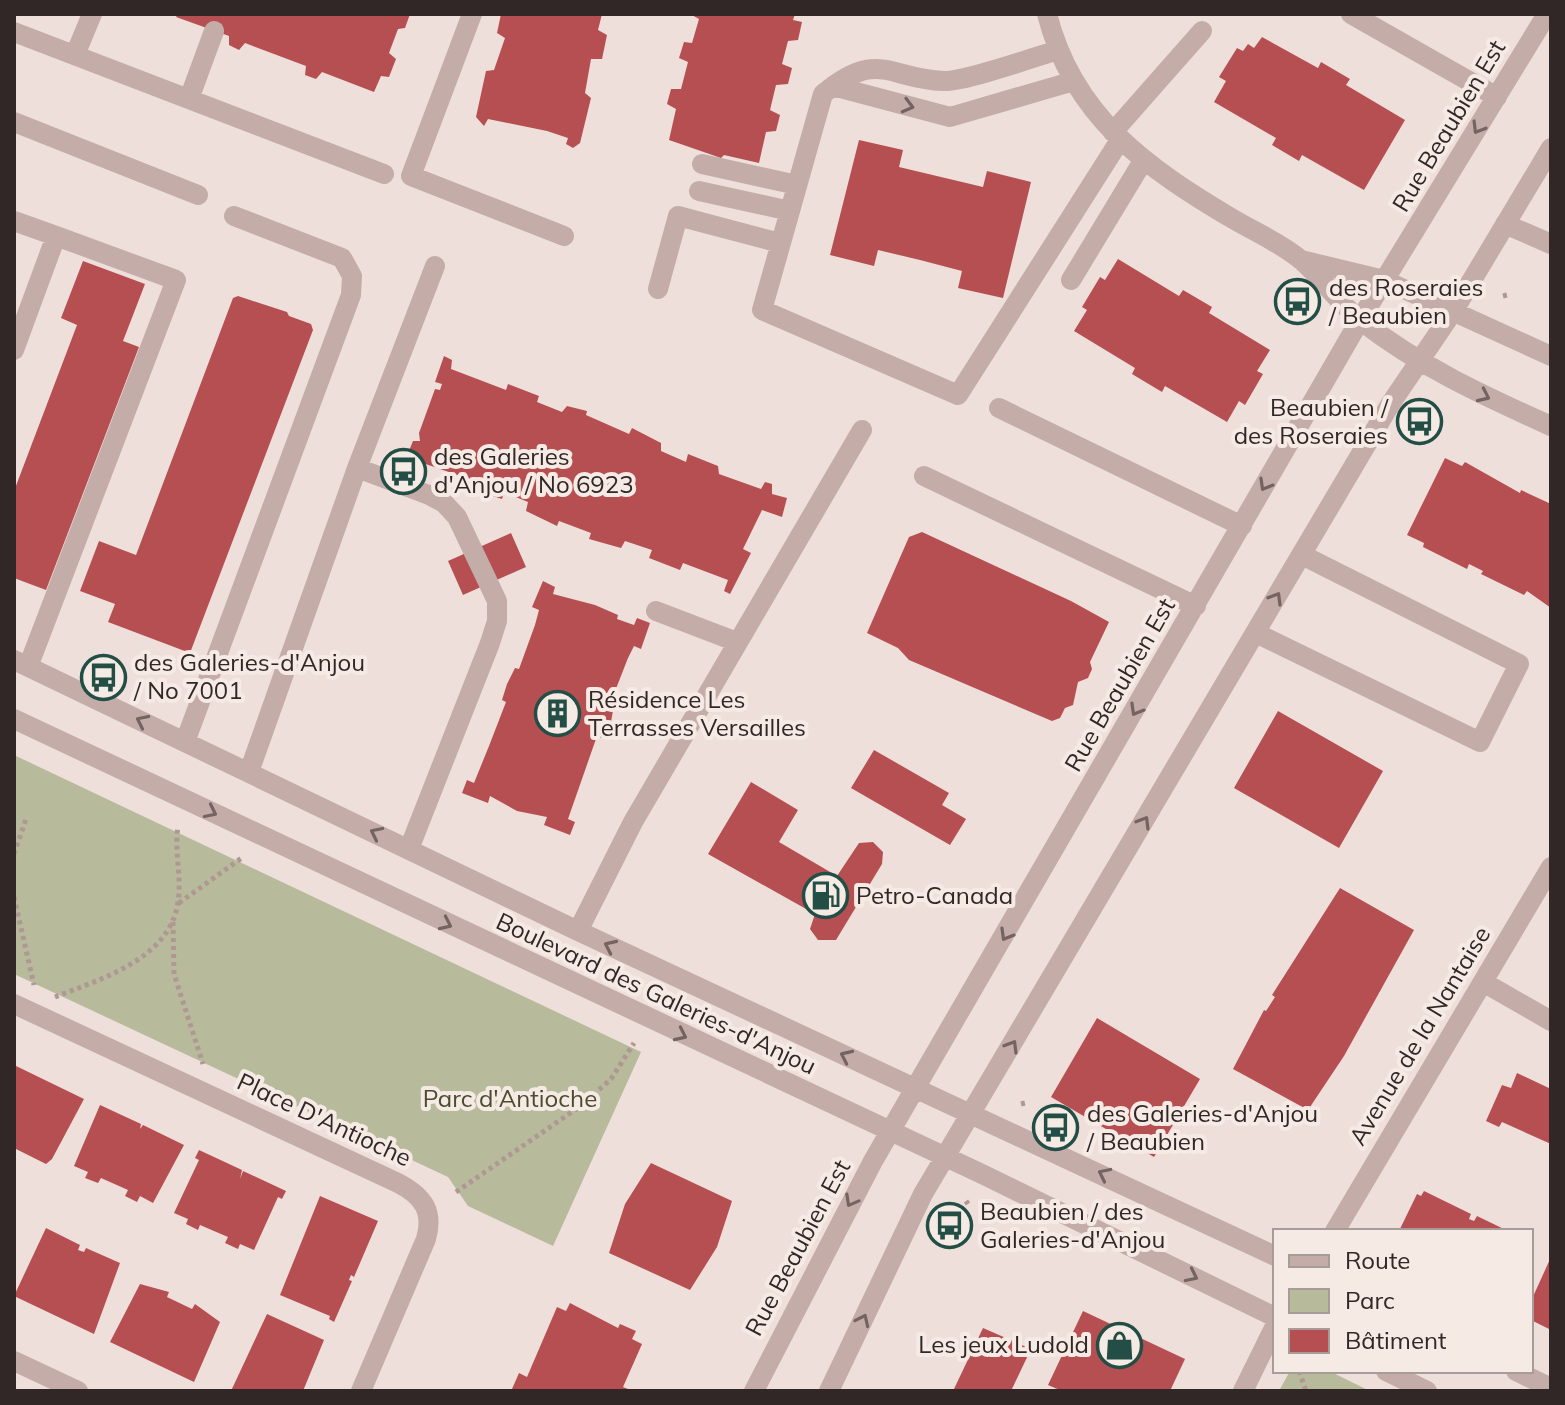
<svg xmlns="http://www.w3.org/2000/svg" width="1565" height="1405" viewBox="0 0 1565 1405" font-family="Mulish,sans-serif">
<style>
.green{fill:#b8ba9c}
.building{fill:#b64f51}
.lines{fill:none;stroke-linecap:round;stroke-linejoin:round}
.path{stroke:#af9792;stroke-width:5;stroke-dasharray:4 4;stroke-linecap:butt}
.minor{stroke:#c4ada8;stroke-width:20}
.oneway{stroke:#746361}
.labels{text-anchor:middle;stroke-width:8;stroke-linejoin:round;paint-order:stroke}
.street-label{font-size:24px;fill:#322727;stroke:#f6eae5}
.poi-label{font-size:24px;fill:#322727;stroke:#f6eae5;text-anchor:start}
.park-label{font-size:24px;fill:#494d2e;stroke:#f6eae5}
</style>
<rect width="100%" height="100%" fill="#eedfda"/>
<path class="green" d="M14,755L641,1052L553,1246L468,1206L448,1177L14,974Z
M1290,1371H1329L1370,1391H1279Z"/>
<path class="building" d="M178,14H410L405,28L398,29L389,53L396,59L389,77L381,76L374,92L322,72L316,79L305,75L306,66L245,43L239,50L229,45V36L176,17Z
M501,14H602L598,30L607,35L602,59H591L585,93L591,98L580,143L573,148L566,144L568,138L547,131L488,119L484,126L476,117L486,71L494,70L505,38L497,33Z
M690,14H795L793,20L802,22L798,40L788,41L782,64L792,68L788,84L776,85L770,110L780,115L776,131L766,132L759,163L724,155L721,158L669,140L676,109L667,104L671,89H681L688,62L679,58L684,42L692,43L699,19Z
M1262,37L1318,68L1321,62L1350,79L1346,85L1405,120L1364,190L1302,155L1299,161L1272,145L1276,138L1214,102L1226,81L1219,77L1237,48L1243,51L1248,44L1254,48Z
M859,140L903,150L899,167L983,187L987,171L1031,182L1003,298L958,288L962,271L920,260L878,250L874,266L830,255Z
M1118,259L1179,296L1183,290L1212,307L1209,313L1270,350L1257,371L1263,374L1245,405L1239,401L1227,422L1165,386L1162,392L1132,374L1135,368L1074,331L1087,310L1082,307L1100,277L1105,280Z
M83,261L145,284L123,341L139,347L46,590L14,578V491L77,325L61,318Z
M238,296L287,312L289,316L311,324L313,330L190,653L108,622L115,604L80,591L99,541L136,555L233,298Z
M444,356L452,360L451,369L506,390L508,384L539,396L537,402L562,412L567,406L587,411L586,415L629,434L632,428L661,443V451L686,462L688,454L718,466L719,474L761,489L765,482L772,484V494L787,498L782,517L762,510L743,549L751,553L730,594L724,591L728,580L683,563L680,570L649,558L652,550L625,541L621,548L589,539L591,533L559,521L557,526L526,511L528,502L504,492L502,499L469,488L472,480L414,460L411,466L404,463L413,441H420L419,433L435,389L440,390L442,384L435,382Z
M1445,458L1462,466L1465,462L1520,493L1521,490L1551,504V608L1527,591L1524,595L1481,574L1483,571L1469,564L1467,569L1423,547L1424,543L1407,535Z
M922,532L1071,601L1109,622L1090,662L1092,669L1088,678L1078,682L1073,705L1065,708L1060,718L1052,721L909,660L898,648L867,633L909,537Z
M511,533L526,567L463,595L448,561Z
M543,581L555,587L553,594L595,605L618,615L617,619L634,625L637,618L650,623L641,649L634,646L628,658L610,704L614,705L611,722L602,738L597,736L568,819L575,822L570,835L544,825L547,817L517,811L490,796L488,803L462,793L467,780L474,783L489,746L506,702L502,700L507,684L515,668L519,669L535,625L539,610L532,607Z
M1278,711L1383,771L1339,848L1234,788Z
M874,750L949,793L942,805L966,819L950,845L851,788Z
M751,782L798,810L779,842L837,876L859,843L873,842L883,852L882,864L836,940H818L810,929L815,914L708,854Z
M1340,888L1414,930L1344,1056L1308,1110L1233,1069L1264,1010L1266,1011L1275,997L1272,995Z
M1097,1018L1200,1079L1154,1157L1051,1097Z
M14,1065L84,1099L52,1159L46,1164L14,1148Z
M1517,1073L1551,1089V1144L1502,1122L1499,1127L1486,1121L1502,1085L1511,1088Z
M100,1105L141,1124L140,1129L143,1125L184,1145L153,1203L140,1196L137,1202L125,1196L128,1190L101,1178L98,1183L85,1178L88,1172L74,1166Z
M199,1150L242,1170L240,1179L243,1171L286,1191L282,1199L278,1197L254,1250L240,1244L238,1249L225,1243L228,1237L200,1225L198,1230L186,1224L188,1219L174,1213L199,1160L195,1158Z
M651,1163L732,1201L717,1247L690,1290L609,1253L625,1204Z
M1424,1191L1471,1214L1469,1219L1474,1221L1477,1216L1508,1231H1399L1417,1194L1421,1196Z
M320,1196L378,1221L354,1277L351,1275L349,1280L352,1281L334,1322L329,1319L330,1316L280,1295Z
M46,1228L80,1245L78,1250L84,1252L86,1248L120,1263L94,1334L14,1296Z
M1551,1257V1330L1531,1320V1301Z
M140,1284L169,1292L167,1297L192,1309L195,1304L220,1322L194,1382L110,1342Z
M570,1303L618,1328L620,1324L636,1331L632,1339L642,1344L623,1387L633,1391L512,1389L519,1373L527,1377L557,1307L566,1311Z
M1083,1311L1185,1359L1170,1391H1062L1048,1385Z
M267,1314L324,1340L303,1391H231Z
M983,1328L1031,1349L1011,1391H953Z"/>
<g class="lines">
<path class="path" d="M1503,296L1507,295
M1432,409L1433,412
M14,854L26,819
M14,897L34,985
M179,903L243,857
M173,922L174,974L203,1064
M55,997C101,979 170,959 178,902C182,876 174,852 178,826
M1021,1104L1025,1103
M456,1192L582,1105L611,1079L634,1043
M966,1201L968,1204
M1299,1371L1306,1391"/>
<path class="minor" d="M472,14L411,176L564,236
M1047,14C1073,117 1147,168 1233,219C1255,232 1281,243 1301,260C1322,278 1338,302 1360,320C1419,366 1484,396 1551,426
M1351,14L1497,97
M14,32L384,174
M1058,50C1035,57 964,82 944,81C888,79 878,48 823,94L762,310L958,395L1120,140
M75,55L92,14
M833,86L950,117L1074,81
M189,99L214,31
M14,122L198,195
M1113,132L1202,31
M702,164L797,185
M699,191L790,211
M14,221L56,236L14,350
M1505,224L1551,244
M1301,260L1384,280L1551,356
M1071,280L1143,161
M658,289L678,216L780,243
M999,408L1242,526
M357,468L429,495L444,503L457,517L497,601V621L490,643L409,849
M924,476L1196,606
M656,611L737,642
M1256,633L1480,742L1519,664L1302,555
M14,660L578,931L1275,1256
M28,667L176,280L56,236
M14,719L982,1174L1275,1317
M185,742L351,295L352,276L342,258L234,216
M249,772L357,468L435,266
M578,931L633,822L862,430
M1483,982L1551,1021
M14,1004L398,1183C423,1196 434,1211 426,1239L361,1391
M1335,1231L1551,867
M14,1361L78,1391
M1386,1371L1427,1391
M1516,1371L1551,1388
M754,1391L873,1161L1360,320L1547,14
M829,1391L923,1194L1391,403L1454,310L1551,148
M1243,1391L1275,1326"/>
</g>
<defs><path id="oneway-chevron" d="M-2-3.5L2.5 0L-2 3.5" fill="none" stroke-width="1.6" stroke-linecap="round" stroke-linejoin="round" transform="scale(2)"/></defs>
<g class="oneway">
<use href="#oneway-chevron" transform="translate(908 106) rotate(15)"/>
<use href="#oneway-chevron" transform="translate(1478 128) rotate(121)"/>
<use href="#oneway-chevron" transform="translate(1484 396) rotate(25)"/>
<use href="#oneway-chevron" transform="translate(1265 485) rotate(120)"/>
<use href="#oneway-chevron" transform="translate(1276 598) rotate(-59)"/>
<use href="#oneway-chevron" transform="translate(1136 710) rotate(120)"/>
<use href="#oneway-chevron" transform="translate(142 721) rotate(-154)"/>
<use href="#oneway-chevron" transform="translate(211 812) rotate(26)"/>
<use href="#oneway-chevron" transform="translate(1144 822) rotate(-59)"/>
<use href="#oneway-chevron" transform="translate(376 833) rotate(-154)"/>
<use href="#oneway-chevron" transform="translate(446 924) rotate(25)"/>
<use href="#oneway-chevron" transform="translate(1006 935) rotate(120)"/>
<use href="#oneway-chevron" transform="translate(610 946) rotate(-155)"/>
<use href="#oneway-chevron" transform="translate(681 1035) rotate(25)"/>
<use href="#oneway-chevron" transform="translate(1012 1046) rotate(-59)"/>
<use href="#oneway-chevron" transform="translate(846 1056) rotate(-155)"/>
<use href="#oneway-chevron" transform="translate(1104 1174) rotate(-154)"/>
<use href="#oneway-chevron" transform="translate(851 1201) rotate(119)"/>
<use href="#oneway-chevron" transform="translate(1192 1276) rotate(26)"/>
<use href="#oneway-chevron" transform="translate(863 1320) rotate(-65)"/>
</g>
<defs>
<symbol id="bus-ring" viewBox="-11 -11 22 22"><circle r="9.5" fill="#f6eae5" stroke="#224e45" stroke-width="1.5"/><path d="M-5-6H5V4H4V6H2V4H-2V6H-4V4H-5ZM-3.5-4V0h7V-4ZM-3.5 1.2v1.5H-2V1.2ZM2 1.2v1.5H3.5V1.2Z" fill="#224e45"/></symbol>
<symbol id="building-ring" viewBox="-11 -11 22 22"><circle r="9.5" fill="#f6eae5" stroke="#224e45" stroke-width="1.5"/><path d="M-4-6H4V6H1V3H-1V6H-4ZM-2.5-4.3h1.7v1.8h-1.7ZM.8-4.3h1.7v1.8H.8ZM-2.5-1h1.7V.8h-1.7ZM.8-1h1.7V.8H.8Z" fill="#224e45"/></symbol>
<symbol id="fuel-ring" viewBox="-11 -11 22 22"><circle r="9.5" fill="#f6eae5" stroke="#224e45" stroke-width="1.5"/><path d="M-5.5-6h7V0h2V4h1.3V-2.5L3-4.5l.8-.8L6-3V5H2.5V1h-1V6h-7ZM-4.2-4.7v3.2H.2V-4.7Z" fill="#224e45"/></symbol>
<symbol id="shop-ring" viewBox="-11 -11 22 22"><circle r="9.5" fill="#f6eae5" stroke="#224e45" stroke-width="1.5"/><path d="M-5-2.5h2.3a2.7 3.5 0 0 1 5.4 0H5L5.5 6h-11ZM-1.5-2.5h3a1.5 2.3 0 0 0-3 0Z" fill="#224e45"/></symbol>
</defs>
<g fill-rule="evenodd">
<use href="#bus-ring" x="1272" y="276" width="51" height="51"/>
<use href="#bus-ring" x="1394" y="396" width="51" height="51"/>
<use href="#bus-ring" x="378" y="446" width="51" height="51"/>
<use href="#bus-ring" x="78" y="652" width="51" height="51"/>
<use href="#building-ring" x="532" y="688" width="51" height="51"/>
<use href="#fuel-ring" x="800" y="870" width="51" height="51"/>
<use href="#bus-ring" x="1030" y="1102" width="51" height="51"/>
<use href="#bus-ring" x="924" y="1200" width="51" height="51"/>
<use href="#shop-ring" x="1094" y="1320" width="51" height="51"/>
</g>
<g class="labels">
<g class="street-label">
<text transform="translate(1449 126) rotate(-59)" y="8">Rue Beaubien Est</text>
<text transform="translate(1120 685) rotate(-60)" y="8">Rue Beaubien Est</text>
<text transform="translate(656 994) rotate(25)" y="8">Boulevard des Galeries-d'Anjou</text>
<text transform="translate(1420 1036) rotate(-59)" y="8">Avenue de la Nantaise</text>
<text transform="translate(324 1120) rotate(25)" y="8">Place D'Antioche</text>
<text transform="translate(798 1248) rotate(-62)" y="8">Rue Beaubien Est</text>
</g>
<g class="poi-label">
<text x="1329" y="296">des Roseraies<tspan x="1329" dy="28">/ Beaubien</tspan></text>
<text x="1388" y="416" text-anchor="end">Beaubien /<tspan x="1388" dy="28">des Roseraies</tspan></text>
<text x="434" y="465">des Galeries<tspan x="434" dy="28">d'Anjou / No 6923</tspan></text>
<text x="134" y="671">des Galeries-d'Anjou<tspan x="134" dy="28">/ No 7001</tspan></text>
<text x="588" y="708">Résidence Les<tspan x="588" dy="28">Terrasses Versailles</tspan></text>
<text x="856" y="904">Petro-Canada</text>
<text x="1087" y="1122">des Galeries-d'Anjou<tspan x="1087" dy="28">/ Beaubien</tspan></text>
<text x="980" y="1220">Beaubien / des<tspan x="980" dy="28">Galeries-d'Anjou</tspan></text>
<text x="1089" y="1353" text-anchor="end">Les jeux Ludold</text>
</g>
<g class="park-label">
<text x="510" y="1107">Parc d'Antioche</text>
</g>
</g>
<rect width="1565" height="1405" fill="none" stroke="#322727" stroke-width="32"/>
<rect x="1273" y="1229" width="260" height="144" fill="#f6eae5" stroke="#a89c99" stroke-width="2"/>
<rect x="1289" y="1255" width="40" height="12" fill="#c4ada8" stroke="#a89c99" stroke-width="2"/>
<text x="1345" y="1269" font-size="24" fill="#322727">Route</text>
<rect x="1289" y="1289" width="40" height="24" fill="#b8ba9c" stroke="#a89c99" stroke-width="2"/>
<text x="1345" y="1309" font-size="24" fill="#322727">Parc</text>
<rect x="1289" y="1329" width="40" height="24" fill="#b64f51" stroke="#a89c99" stroke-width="2"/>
<text x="1345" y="1349" font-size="24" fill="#322727">Bâtiment</text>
</svg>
